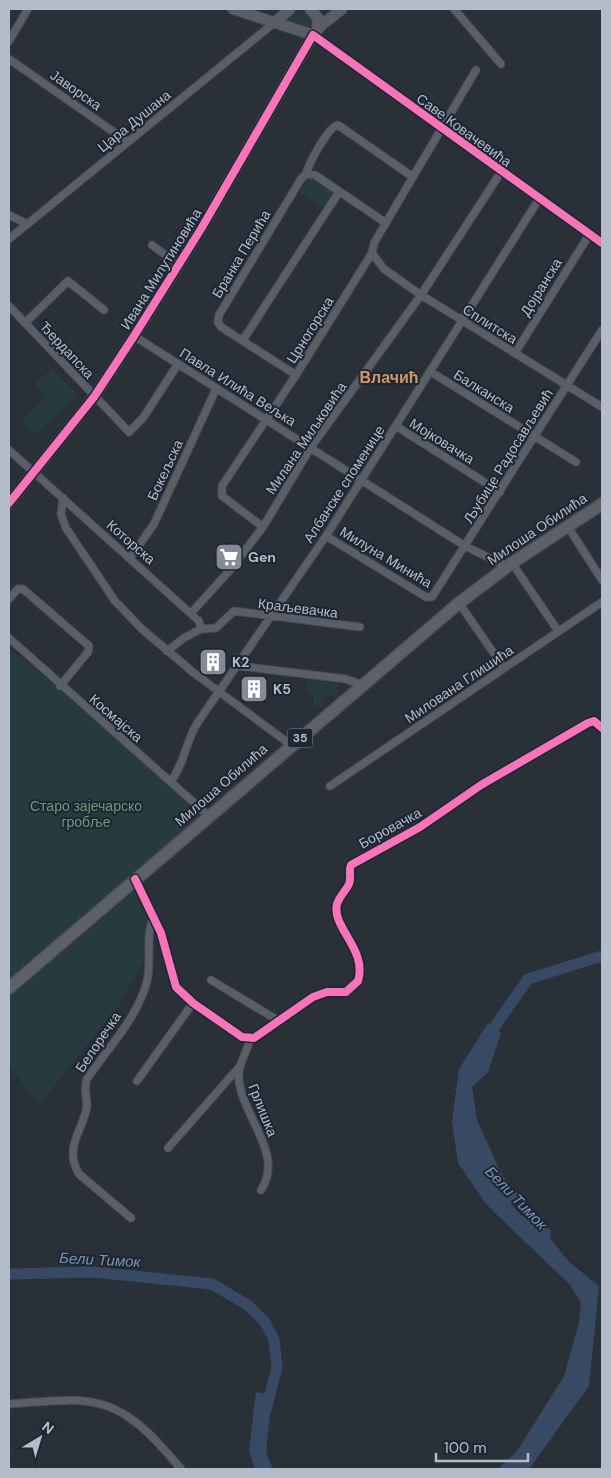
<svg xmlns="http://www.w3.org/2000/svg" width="611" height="1478" viewBox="0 0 611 1478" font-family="'DM Sans',sans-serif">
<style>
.green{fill:#273a3e}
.water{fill:#384963}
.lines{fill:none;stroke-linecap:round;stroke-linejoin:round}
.river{stroke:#384963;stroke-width:11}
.street-casing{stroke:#484c53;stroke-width:9}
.secondary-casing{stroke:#484c53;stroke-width:12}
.primary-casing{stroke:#484c55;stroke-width:14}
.street{stroke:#5a5e66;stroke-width:7}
.secondary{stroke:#595d64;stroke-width:10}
.primary{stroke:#5c6168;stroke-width:11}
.cycleway-casing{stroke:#1d2633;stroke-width:11}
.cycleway{stroke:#fb73b8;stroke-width:8}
.labels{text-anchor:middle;stroke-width:4;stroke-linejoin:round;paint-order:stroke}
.shield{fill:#1d2633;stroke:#878f9c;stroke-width:1}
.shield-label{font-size:12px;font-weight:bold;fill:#b4bcc9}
.street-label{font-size:14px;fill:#b4bcc9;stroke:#1d2633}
.poi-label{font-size:14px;font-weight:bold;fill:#b4bcc9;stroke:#1d2633;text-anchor:start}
.park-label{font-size:14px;fill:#6b9a76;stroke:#1d2633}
.water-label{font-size:15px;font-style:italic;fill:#7c92b1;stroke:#1d2633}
.quarter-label{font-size:16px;font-weight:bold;fill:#d59563;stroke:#1d2633}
</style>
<rect width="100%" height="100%" fill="#2a3038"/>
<path class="green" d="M305,11L315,18L313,25L308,28L282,19L291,12Z
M310,176L333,192L325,209L299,192Z
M52,368L78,395L35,435L21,420L46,397L35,384Z
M9,648L50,681L201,813L202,816L9,979Z
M307,679L338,683L337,697L324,695L323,707L313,706L315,694L306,693Z
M136,890L150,917L146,957L120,1004L39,1105L9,1065V996Z"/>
<path class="water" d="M488,1023L501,1033L488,1072L472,1087L477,1120L502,1175L531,1210L513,1201L511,1204L521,1215L551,1230L550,1238L569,1262L599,1286L589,1386L529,1469H498L517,1451L564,1376L579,1322L581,1303L570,1285L486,1204L458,1163L452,1121L459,1069Z
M256,1392L272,1395L266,1453L273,1469H255L249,1451Z"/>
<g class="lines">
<path class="river" d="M486,1039L528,979L602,956
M9,1274L93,1272L212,1284L248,1305L264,1321L274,1339L277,1367L266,1410"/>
<defs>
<path id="street" d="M454,9L501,64
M313,35L602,243
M9,41L28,9
M9,59L128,142
M306,174C309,163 328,127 338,125L413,177
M9,215L27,224
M9,239L274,23
M152,245L179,265
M372,253L384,269L421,295L602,407
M9,306L129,432L143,418L178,364
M25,323L68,281L104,310
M134,336L465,546L508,567
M243,340L339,192
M515,353L589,235
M431,372L576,462
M296,375L221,327L218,322L219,315L301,179L306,174L315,175L386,223
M396,426L500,492
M9,450L199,621L201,629L184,638L167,651
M63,498L61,514L66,528L115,601L142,629L194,673L291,745
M263,527L222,496V486L296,375L372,253L374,243L476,70
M568,527L602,580
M326,536L426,597H432L602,330
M130,558L154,524L216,389
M512,563L558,631
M9,599L18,589H23L89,646L88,652L60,686
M459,603L504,668
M192,612L230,570L263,527L311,447L421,295L501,172
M201,629L216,628L234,611L360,627
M9,638L209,816
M239,666L346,679L362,685
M171,781C185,763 185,742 198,722L326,536L539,199
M330,786L602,602
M135,879L161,933L176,987L193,1003L242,1037L254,1038L313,997L327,992H346L358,981C368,950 331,927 337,904C340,895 346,891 349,884C352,878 348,871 351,865L420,827L481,785L588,723L594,721L602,728
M211,980L279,1021
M250,1039C247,1053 237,1065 239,1080C242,1116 285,1155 261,1190
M137,1081L193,1003
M168,1148L240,1066
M131,1218L79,1174C63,1148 84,1128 87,1106C87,1096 83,1089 87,1079C107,1049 135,1021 146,985C153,964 144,937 154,917
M9,1404C101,1396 119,1395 181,1469"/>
<path id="secondary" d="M233,9L313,35L323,24L342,9
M310,9L318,18L317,30
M274,23L290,9
M9,503L94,397L134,336L201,229L313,35"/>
<path id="primary" d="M9,988L459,603L512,563L602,504"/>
</defs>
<use href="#street" class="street-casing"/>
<use href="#secondary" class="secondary-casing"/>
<use href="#primary" class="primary-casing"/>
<use href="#street" class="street"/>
<use href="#secondary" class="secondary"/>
<use href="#primary" class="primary"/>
<defs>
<path id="cycleway" d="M9,503L94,397L134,336L201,229L313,35L602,243
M135,879L161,933L176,987L193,1003L242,1037L254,1038L313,997L327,992H346L358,981C368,950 331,927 337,904C340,895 346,891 349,884C352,878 348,871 351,865L420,827L481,785L588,723L594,721L602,728"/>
</defs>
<use href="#cycleway" class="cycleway-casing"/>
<use href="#cycleway" class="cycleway"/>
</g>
<defs>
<symbol id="supermarket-square" viewBox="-11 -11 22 22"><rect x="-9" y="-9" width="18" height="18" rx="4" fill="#848b96" stroke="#1d2633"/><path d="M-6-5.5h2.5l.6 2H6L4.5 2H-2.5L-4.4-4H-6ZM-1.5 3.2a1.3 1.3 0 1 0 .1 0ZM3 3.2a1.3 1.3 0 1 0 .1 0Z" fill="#fff"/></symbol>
<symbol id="building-square" viewBox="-11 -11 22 22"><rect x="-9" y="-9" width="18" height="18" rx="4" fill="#848b96" stroke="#1d2633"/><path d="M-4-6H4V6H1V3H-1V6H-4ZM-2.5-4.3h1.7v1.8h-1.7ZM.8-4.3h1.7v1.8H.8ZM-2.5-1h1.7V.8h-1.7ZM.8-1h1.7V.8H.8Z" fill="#fff"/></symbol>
</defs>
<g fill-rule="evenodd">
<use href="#supermarket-square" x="213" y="541" width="32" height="32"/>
<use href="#building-square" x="197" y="646" width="32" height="32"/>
<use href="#building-square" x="238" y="673" width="32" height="32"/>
</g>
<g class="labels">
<rect class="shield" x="287.5" y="728.5" width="25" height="19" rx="4"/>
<g class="shield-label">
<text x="300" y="742">35</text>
</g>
<g class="street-label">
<text transform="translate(76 90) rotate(35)" y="5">Јаворска</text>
<text transform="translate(134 121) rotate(-39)" y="5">Цара Душана</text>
<text transform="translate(464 130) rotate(36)" y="5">Саве Ковачевића</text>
<text transform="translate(241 254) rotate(-59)" y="5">Бранка Перића</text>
<text transform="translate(161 269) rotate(-58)" y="5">Ивана Милутиновића</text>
<text transform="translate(541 287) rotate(-58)" y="5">Дојранска</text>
<text transform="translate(490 324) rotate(32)" y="5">Сплитска</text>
<text transform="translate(310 330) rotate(-58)" y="5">Црногорска</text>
<text transform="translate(67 350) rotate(47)" y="5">Ђердапска</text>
<text transform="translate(238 387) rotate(32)" y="5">Павла Илића Вељка</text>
<text transform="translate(484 391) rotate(32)" y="5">Балканска</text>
<text transform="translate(306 438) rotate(-56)" y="5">Милана Миљковића</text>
<text transform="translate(442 441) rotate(32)" y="5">Мојковачка</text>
<text transform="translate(508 456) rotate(-58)" y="5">Љубице Радосављевић</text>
<text transform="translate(165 470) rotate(-65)" y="5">Бокељска</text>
<text transform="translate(344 484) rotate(-57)" y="5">Албанске споменице</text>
<text transform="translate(537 529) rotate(-34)" y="5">Милоша Обилића</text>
<text transform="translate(131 542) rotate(41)" y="5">Которска</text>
<text transform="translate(386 557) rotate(31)" y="5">Милуна Минића</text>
<text transform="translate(298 608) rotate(7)" y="5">Краљевачка</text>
<text transform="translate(459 684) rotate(-34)" y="5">Милована Глишића</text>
<text transform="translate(116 718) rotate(41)" y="5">Космајска</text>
<text transform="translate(221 785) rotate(-41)" y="5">Милоша Обилића</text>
<text transform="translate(390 828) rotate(-29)" y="5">Боровачка</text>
<text transform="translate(98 1042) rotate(-56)" y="5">Белоречка</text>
<text transform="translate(263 1110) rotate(68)" y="5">Грлишка</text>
</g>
<g class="poi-label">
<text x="248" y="562">Gen</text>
<text x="232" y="667">K2</text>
<text x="273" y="694">K5</text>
</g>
<g class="park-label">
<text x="86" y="811">Старо зајечарско<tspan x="86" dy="16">гробље</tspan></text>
</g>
<g class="water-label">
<text transform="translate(516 1198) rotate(46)" y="5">Бели Тимок</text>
<text transform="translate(100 1260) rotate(3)" y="5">Бели Тимок</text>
</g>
<g class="quarter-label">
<text x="389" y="383">Влачић</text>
</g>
</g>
<rect width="611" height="1478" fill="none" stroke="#b4bcc9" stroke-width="20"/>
<g transform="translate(40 1438) rotate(38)" stroke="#1d2633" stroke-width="4" paint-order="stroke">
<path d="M0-4L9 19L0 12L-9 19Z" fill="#b4bcc9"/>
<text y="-8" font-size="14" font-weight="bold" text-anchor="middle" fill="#b4bcc9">N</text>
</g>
<path d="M436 1453v8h92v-8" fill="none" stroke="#b4bcc9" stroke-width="2.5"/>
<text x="444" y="1453" font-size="15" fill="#b4bcc9" stroke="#1d2633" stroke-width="4" paint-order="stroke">100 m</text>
</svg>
